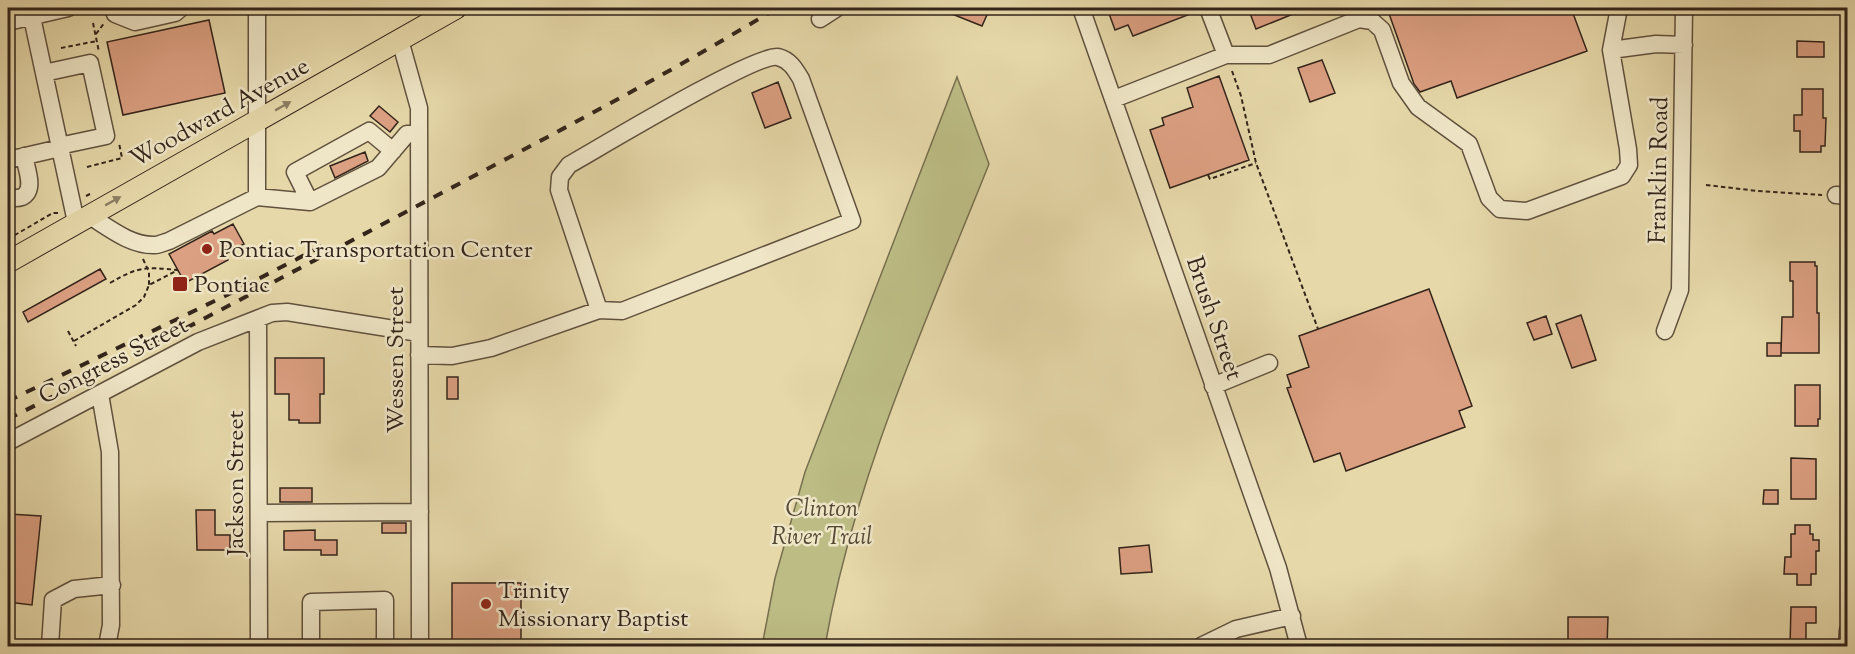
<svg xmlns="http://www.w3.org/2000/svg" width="1855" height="654" viewBox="0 0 1855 654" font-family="'Sorts Mill Goudy',serif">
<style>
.green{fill:#bcbc84;stroke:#787050;stroke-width:1.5}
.building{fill:#db9f81;stroke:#33241b;stroke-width:1.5}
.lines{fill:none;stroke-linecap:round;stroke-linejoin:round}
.minor-casing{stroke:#60513e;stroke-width:19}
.major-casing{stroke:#33241b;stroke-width:23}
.path{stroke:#33241b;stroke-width:2;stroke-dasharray:4.5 3;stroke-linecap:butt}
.minor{stroke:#efe6c7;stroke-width:16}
.major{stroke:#e6d8a9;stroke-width:21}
.rail{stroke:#33241b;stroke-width:4;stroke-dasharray:10 10;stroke-linecap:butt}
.oneway{fill:#8c7e62}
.poi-dot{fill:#8f2418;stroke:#efe6c7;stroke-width:2}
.labels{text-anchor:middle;stroke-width:5;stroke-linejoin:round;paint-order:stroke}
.street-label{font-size:24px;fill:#33241b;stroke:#efe6c7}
.poi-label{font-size:24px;fill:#33241b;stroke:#efe6c7;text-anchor:start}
.park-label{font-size:24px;font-style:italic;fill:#554a35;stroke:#efe6c7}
</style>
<rect width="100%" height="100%" fill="#e6d8a9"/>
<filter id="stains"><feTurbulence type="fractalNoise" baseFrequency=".00333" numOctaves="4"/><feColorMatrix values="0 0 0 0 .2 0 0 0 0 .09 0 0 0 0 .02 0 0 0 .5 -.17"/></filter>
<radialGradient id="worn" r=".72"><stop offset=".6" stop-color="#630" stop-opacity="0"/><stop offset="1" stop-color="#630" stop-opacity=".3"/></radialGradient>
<path class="green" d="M957,77L989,164C926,322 854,478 825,646H762L775,578L805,472Z"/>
<path class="building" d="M937,8H990L982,26Z
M1107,8H1198V11L1133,36L1128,25L1115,30Z
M1248,8H1308L1256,29Z
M1387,8H1571L1587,51L1457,98L1451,81L1420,92L1414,84Z
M209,20L225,93L123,115L107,42Z
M1797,41L1824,42V57H1797Z
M1322,60L1335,93L1310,102L1298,68Z
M1219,76L1249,160L1170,188L1150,130L1164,125L1162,118L1193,107L1187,88Z
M778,82L791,118L765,128L752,93Z
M1802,89H1823V118H1826L1825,146H1821V152H1800V131H1794V115H1802Z
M379,106L398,122L390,132L370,116Z
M365,152L368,161L335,178L330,166Z
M233,224L244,244L225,254L228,260L185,283L169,254L212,231L214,234Z
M1790,262H1815V266H1817V313H1819V353H1781L1782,317H1793V281H1790Z
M100,269L106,279L28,322L23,312Z
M1429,289L1472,406L1459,411L1465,427L1346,471L1340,453L1314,462L1287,388L1291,387L1287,375L1309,367L1299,336Z
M1581,315L1596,360L1572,368L1556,324Z
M1546,316L1552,334L1534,340L1527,323Z
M1767,343H1781V356H1767Z
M275,358H324V394H320V423H299V420H289V394H275Z
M447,377H458V399H447Z
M1795,385H1820V419H1818V426H1795Z
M1791,458L1816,459V499H1791Z
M280,488H312V502H280Z
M1764,490H1778V504H1763Z
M196,510H215V535H230V550H197Z
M9,514L41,516L32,605L8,602V532Z
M382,523H406V533H382Z
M1795,525H1810V534H1813V540H1819V551H1816V574H1811V585H1797V574H1784L1785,557H1791V534H1795Z
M315,530V540H337V555H321V550H284V531Z
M1149,545L1152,572L1121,574L1119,548Z
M452,583H521V646H452Z
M1791,607H1816V623H1806V646H1790Z
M1568,617H1608L1607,646H1568Z"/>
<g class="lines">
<defs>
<path id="minor" d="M30,8L76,222
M113,8L115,14L135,22L175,13L181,8
M1081,8L1278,568L1299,646
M1619,8L1611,50L1656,44L1684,45
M820,19L837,8
M8,22L68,8
M400,40L419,108L420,646
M1226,55H1269L1359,19L1372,21L1382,30L1401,83L1418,107L1469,144L1489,198L1500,209L1527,211L1622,176L1629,165L1628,149L1611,50
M44,73L90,63L106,136L59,146
M1114,99L1226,55L1208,8
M8,160L60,148
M1836,195L1848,196
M8,196C12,198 16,199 22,197C36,190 26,168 24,156
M257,197V8
M310,202L295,172L369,131L393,151
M88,215C108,227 130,246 155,245C159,245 165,242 169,241L257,197L310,202L378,168L407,134L419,133
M258,319L259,646
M1665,331L1680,290L1684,8
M419,355L452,356L491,348L599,310L559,190L560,177L569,165C599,148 756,53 778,57C790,60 795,69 801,79L852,221L622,311L599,310
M1213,386L1269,363
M100,394L110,452L111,625L107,646
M8,442L198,342L272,313L287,312L419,333
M259,513L420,512
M50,646L53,600L74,589L112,585
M311,646V602L385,600V646
M1201,646L1236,629L1292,616
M1847,646L1848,630"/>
<path id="major" d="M8,262L456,8"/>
</defs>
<use href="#minor" class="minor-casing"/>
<use href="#major" class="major-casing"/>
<path class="path" d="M93,23L99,52
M96,34L105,22
M61,48L97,41
M1232,71L1241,96L1256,163L1318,329
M87,167L122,158L119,143
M1208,175L1210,179L1256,163
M1706,185L1758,191L1822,195
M86,196L92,193
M8,239L53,213H58
M143,259L149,272V285
M110,283C139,266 145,267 178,270
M68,331L76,346
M74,341L136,305L144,297L149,285L178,270"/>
<use href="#minor" class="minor"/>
<use href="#major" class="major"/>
<path class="rail" d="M8,401L229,294L322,246
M8,419C145,351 281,278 417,206C538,142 660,79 777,8"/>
</g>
<defs><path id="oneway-solid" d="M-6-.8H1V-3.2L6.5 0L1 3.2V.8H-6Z" transform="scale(1.5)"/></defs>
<g class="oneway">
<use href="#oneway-solid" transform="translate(283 106) rotate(-29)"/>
<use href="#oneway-solid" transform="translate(113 201) rotate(-29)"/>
</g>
<g class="poi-dot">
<circle cx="207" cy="249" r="6"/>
<rect x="172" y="276" width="16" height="16" rx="3"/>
<circle cx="486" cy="604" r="6"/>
</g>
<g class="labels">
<g class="street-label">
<text transform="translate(219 112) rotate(-29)" y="8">Woodward Avenue</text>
<text transform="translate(1658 170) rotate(-89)" y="8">Franklin Road</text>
<text transform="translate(1215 318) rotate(71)" y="8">Brush Street</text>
<text transform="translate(113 360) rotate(-27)" y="8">Congress Street</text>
<text transform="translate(395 360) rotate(-90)" y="8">Wessen Street</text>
<text transform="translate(235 483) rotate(-90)" y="8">Jackson Street</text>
</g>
<g class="poi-label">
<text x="219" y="257">Pontiac Transportation Center</text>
<text x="194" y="292">Pontiac</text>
<text x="498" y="598">Trinity<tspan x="498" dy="28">Missionary Baptist</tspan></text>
</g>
<g class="park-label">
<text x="822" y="516">Clinton<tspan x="822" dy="28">River Trail</tspan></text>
</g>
</g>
<rect width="1855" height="654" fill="none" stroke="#e6d8a9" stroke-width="30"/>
<rect x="9" y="9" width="1837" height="636" fill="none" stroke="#33241b" stroke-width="3"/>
<rect x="15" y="15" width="1825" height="624" fill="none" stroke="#33241b" stroke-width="1.5"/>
<rect width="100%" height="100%" filter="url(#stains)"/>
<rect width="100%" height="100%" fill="url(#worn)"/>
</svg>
